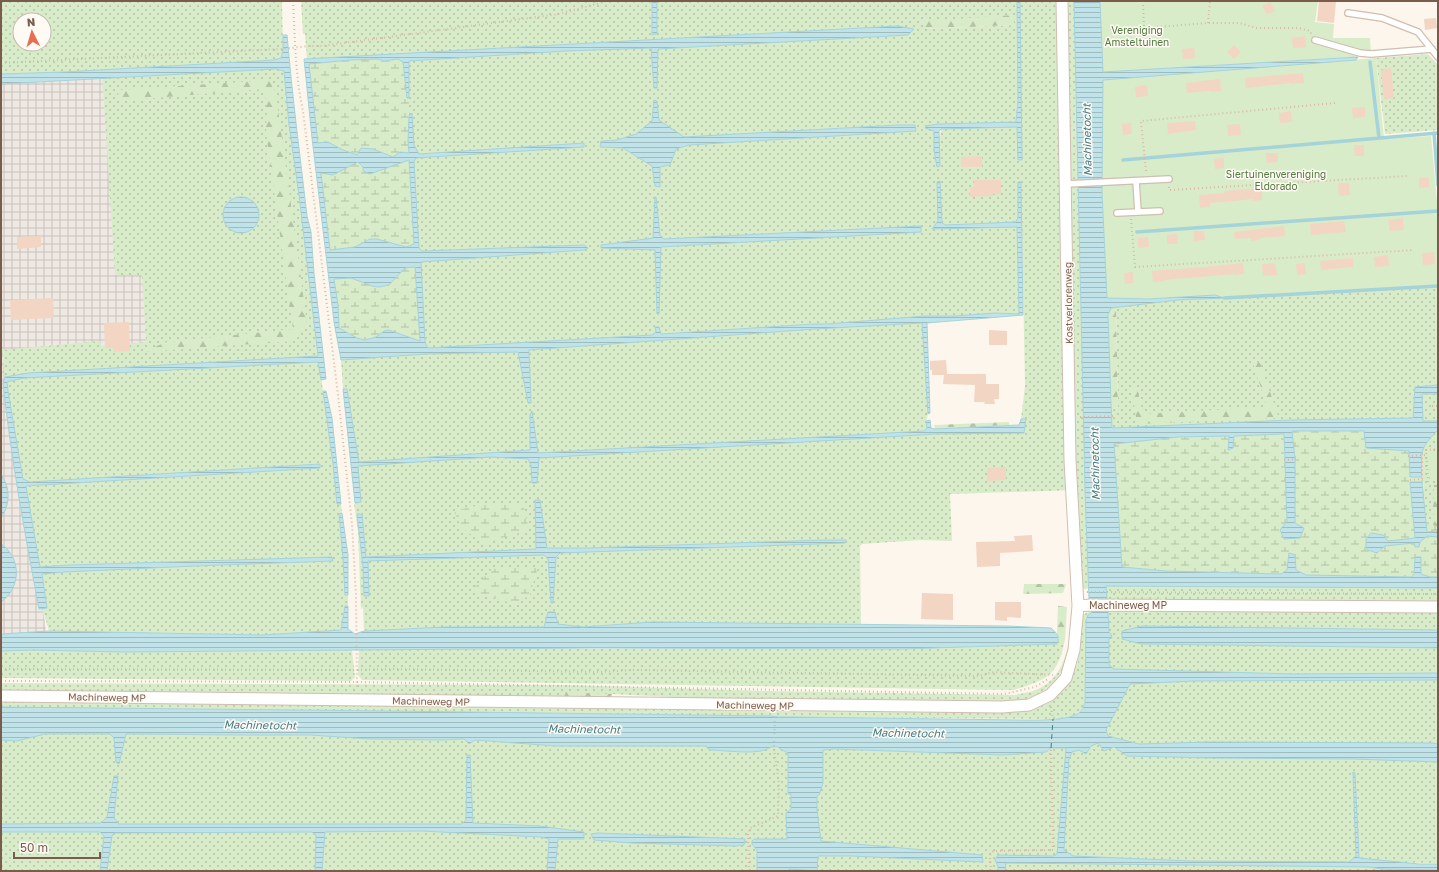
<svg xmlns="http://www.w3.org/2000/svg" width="1439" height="872" viewBox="0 0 1439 872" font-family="'Golos Text',sans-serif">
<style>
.industrial{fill:url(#industrial-grid)}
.grass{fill:url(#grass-dots);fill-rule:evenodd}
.forest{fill:url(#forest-firs)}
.wetland{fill:url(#wetland-marsh)}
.garden{fill:#d8ecc9}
.water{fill:url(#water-rules);stroke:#a5d3da;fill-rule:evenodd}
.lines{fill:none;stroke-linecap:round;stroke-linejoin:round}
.stream{stroke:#a5d3da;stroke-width:3.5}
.ferry{stroke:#437c86;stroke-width:1;stroke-dasharray:5 4;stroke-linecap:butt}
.building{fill:#f3d5c3}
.service-casing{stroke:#d1beb0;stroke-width:8}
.minor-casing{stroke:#d1beb0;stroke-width:13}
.path{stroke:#d9b8a5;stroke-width:2;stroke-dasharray:1 3;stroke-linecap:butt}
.service{stroke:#fff;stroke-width:5.5}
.minor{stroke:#fff;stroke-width:11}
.labels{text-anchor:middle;stroke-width:3;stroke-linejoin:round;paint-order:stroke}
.park-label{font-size:10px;fill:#537a41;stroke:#fffaf3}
.street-label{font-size:10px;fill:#7a5c4d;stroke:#fffaf3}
.water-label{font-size:11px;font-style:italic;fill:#437c86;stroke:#fffaf3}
</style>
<defs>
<pattern id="industrial-grid" width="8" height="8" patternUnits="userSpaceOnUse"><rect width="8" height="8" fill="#efe9e4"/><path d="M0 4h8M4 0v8" fill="none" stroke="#c7c0bb"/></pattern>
<pattern id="grass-dots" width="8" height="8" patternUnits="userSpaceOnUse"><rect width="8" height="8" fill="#d8ecc9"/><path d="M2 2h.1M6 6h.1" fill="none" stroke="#b4c2a5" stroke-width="1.8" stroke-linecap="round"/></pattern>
<pattern id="forest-firs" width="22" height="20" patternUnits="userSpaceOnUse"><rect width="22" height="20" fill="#d8ecc9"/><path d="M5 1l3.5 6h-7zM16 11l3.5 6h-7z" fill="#b4c2a5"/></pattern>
<pattern id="wetland-marsh" width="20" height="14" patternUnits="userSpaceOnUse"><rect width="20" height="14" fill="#d8ecc9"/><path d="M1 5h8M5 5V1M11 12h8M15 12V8" fill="none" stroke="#b4c2a5"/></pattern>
<pattern id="water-rules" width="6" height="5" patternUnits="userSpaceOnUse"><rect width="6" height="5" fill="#bfe3e8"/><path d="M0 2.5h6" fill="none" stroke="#a0bbbe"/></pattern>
</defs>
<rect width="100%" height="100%" fill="#fdf6ec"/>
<path class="industrial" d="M129,73L322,360L32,375L38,576L48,643L1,644V82Z"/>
<path class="grass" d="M1,1H282L283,50L281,58L274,60L64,72L1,74ZM20,20H44V44H20Z
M301,1H652V35L657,34V1H1017L1018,100L1016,122L938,124L926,128L934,131V150L937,167L940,158L939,148L941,129L1018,127V159L1022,160L1020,1H1074L1085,490L1089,588L1079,590L1075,490L950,494L952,541L921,540L862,544L860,546L861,624L652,622L583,627H444L364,631L363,607L361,609L358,531L354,504L355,503L343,389L341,360L427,354L518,352L528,403H531L529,350L815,329L922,323L928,414L926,421L927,428L924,431L846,439L969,432L1024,433L1026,419H1021L1025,386L1021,182H1018V217L1016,222L946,225L942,223L940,182L938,221L932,229L1017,226L1019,314L954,316H925L827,324H814L654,334L652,335L354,354L339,328L309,59H307L305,34H303ZM1013,15L1014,25L923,29ZM897,26L908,35L658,49L656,88H654L652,40ZM657,101L659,120L684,137L898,125L915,126V131L689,145L676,149L670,165L660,167V186H655ZM656,197L660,236L664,239L921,226V231L661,247Z
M1428,54L1438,65V130L1385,134L1376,58Z
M284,62L298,165L318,356L55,376L319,362L333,464L337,503L341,504L342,513L339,514L343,559L345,595H348V606H345L341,630L262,635L49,631L42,608H46L42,574L64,572L195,566L332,561V557L69,565L40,567L26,486L320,468V464L30,482L23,479L8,391L7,382L20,379L5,380L2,350L100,341L101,346L146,342L142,275H115L102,73ZM247,199L255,205L251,231C236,235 222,230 224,211Z
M1438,285V385L1415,387L1413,418L1290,420L1263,424L1112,428V410L1118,407L1116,307L1178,300L1222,297L1215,295Z
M1422,394H1438V527L1433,525L1426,517L1421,453Z
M1106,586L1438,588V602L1103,601Z
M1096,609L1088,615L1086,620L1085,703C1079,718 1067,717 1053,719L779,717L770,716L390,711L1,707V701L1007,712L1027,710L1046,704L1069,681L1078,662L1080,621L1084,614Z
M1102,609L1438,610V630L1142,626L1135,642L1141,644L1438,648V673L1294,674L1114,669L1109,665V639L1112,638L1111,634L1109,632Z
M1072,631L1068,657L1058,678L1044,691L1026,700L999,704L731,700L612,694L564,697L1,692V683L567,685L768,691L1015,695C1021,693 1029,693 1036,690C1062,679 1066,655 1072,631Z
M1058,639H1065C1058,676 1047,680 1013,690L362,680L358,675L359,649H902L1057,644Z
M33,650L124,652L352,650L355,677L351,681L1,678V651Z
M1438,680V744L1209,742L1139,744L1108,736L1106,730L1130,684L1194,681Z
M1,733L310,735L370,739L442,740L464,739L471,743L475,740L555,746H706L768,749L771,747L1003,755L1048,750L1051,748H1067L1091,746L1098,743L1113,747L1127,756L1211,758L1352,759L1438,762V863L1358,862L1438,866V871H1Z"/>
<path class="forest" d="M1014,15V25L923,29L924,21Z
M271,80L276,94L307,324L295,341L142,352L167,342L293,329L266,133L267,104L263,89L119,101L118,90Z
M1116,307L1118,407L1112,410L1108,315L1111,308Z
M1253,363H1260L1279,418L1137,424L1131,383H1136L1143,414L1267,407Z
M1009,422V425L935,429L934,425Z
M1434,485H1438V526L1433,527Z
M1024,584H1066L1063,593L1023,594Z
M1058,606L1067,607L1065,639H1058L1057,634Z
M566,692L612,694L611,697H564Z"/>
<path class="wetland" d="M377,59L385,61L398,59L403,61L407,98H409L408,141L409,153L393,157L373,149L363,167L370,174L409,159L420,341L368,354L339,328L338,305L325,213L309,64L350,60Z
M1290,420L1423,423L1421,453L1426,517L1433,525L1438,527V577H1430L1421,574V557H1415L1414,574L1411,577L1306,575L1296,570L1295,555L1289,554L1287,570L1281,574L1166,571L1122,567L1114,444L1178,437L1229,436L1228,450L1233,448L1234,436L1284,434V457L1294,462Z
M484,504H523L529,530L483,544L461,527L454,511Z
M538,567L530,595L516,604L470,592L492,569Z"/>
<path class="garden" d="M1100,1H1318L1315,22L1334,24L1333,38H1370L1371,54L1354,57L1102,72Z
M1376,58L1384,139L1431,136L1438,212V288L1149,299L1107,298L1102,192V80Z
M1428,451H1438V480L1430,481Z"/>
<path class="water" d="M652,1H657V34L652,35Z
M1017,1H1020L1022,160H1018L1017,127L941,129L939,131L940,166L937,167L934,150V131L925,128L926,126L938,124L1016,122L1018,100Z
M1074,1H1100L1103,72L1358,57L1356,60L1103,80L1102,192L1107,298L1149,299L1215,295L1224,298L1178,300L1111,308L1108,315L1112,428L1290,420L1413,418L1415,387L1438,385V394H1422L1423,421H1438V430C1419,449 1421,452 1422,477H1410L1409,451L1366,448L1364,431H1292L1295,458V523L1304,528L1300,538L1284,539L1280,530L1287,521L1284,434L1234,436L1233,448L1228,450L1229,436L1178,437L1114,444L1122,567L1166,571L1281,574L1287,570L1289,553L1295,555L1296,570L1306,575L1411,577L1414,574L1415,557H1421V574L1430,577H1438V588L1106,586L1107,599L1103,601L1102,609L1108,611L1109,632L1111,634L1112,638L1109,639V665L1114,669L1294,674L1438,673V680L1194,681L1130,684L1106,730L1108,736L1139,744L1209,742L1432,743L1438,744V762L1352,759L1211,758L1127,756L1114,747L1104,751L1098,743L1091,746L1086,754L1079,750L1072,752L1069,759L1064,850L1073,856L1191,861L1349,862L1356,856L1353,772L1355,773L1359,858L1419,864H1438V870L1382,869L1369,867L1006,863L1005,871H998V866L995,860L998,855L1053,856L1057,854L1066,748H1051L1046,752L1003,755L834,749L823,750V783L819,795L817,796V810L821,841L982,855L983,862L851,856H818L817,871L789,869V871H757V850L752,844V841L754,839H787L786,813L791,809V794H788V753L780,749L778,747H771C760,756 724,750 709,750L706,746H555L475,740L469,744L464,739L442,740L370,739L310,735H241L126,734L119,764L116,762L114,738L110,734H45L17,741L1,740V707L390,711L770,716L779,717H793L1019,720C1033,720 1063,721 1075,715C1081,713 1083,708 1085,703L1086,620L1088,615L1096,609V601L1089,599L1085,490Z
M897,26L914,29L908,35L658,49L657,88H654L651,48L566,51L409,61V98H407L403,62L398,59L385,61L377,59L350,60L309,64L318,143L328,142L343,150L357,155L361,148L373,149L393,157L400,152L409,153L408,141L409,116L412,113L414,145L419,154L584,143V147L416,158L414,162L419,248L422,251L584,245L588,248L584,250L421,262L425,342L428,348L652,335L656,332L655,327H659L661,334L814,324H827L925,316H954L996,313L1019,314L1017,227L932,229L938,221L937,182L940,181L942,223L946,225L1016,222L1018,217V182H1021L1023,315L927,323L930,413L928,414L922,323L815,329L529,350L531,403H528L518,352L427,354L341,360L334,322L312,138L304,59ZM409,160L414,244L406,247L377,239H370L355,247L330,250L321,173L333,175L358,162L363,167V171L370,174ZM415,267L420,341L389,330L384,331L376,337L365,340L357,338L339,328L338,305L334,279L351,278L372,286L379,287L389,285L405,268Z
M283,35H287C292,95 300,155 307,216L311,232L314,273L326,379L321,380L318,362L24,378L7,382L8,391L23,479L30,482L320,464V468L26,486L40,567L69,565L332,557L333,561L195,566L64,572L42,574L47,608L39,609C25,534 11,459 3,383L5,377L28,373L318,356L299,195L289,125L284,71L276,69L1,84V74L64,72L274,60L281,58L283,50Z
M654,100L657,101L659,120L684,137L898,125H915L916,131L689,145L676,149L670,165L660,167V187L655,186L652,166L623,148L600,147L601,141L617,140L636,134L652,121Z
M655,197H656L660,235L664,239L921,226V232L661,247L659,314H657L655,250L601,248V245L653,238Z
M223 215a18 18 0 1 1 36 0a18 18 0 1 1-36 0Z
M343,389H347L359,462L530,450V415L532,411L538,453L924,431L927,428L926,421L930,420L931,428L935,429L1019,425L1021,419H1026L1024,433L936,434L539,458L537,483H532L531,465L528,459L491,457L358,466L361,502L355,503Z
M323,391H326L332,418L341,504H337L333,464Z
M1,475C11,488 10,505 1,518Z
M1410,482H1422L1427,532L1438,531V537L1427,536L1420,542L1419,547H1415L1414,543L1385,546L1377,553L1368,550L1366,548V539L1371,533L1383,535L1388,541L1415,538Z
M535,500H540L547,548H588L822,540H846L845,543L560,553L556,557L553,603H551L548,559L544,555L368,561L369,596H364L363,567L357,514H362L366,557L536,549Z
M342,513L348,555V595H345L343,559L339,514Z
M1,544C22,558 21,588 1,602Z
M345,606H348V629L355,634L364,631L444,627H544L548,612H555L558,624L583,627L652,622L1006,626L1051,628C1057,633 1060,637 1057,644L902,649L593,648L124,652L33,650L1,651V634L49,631L262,635L341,630Z
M1142,626L1438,630V648L1141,644L1122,639V631Z
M467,755H470L473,823L540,826L584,832V839H558L555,871H547L549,839L541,837L421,831L325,832L322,871H315L316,835L312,832L114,833L112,836L107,871H100L104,836L100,832H1V824L101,823L107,817L114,776H118L114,818L119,824H462L466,820Z
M598,833L745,839L744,845L736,846L632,843L594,840L591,834Z"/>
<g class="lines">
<path class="stream" d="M1370,62L1379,138
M1434,133L1438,185
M1123,160L1438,133
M1137,232L1438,211
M1224,298L1438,286"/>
<path class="ferry" d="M1051,748L1053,719"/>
</g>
<path class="building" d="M1319,1H1336L1334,23L1317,21Z
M1270,2L1275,11L1267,14L1262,6Z
M1436,18L1437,28L1425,30L1424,19Z
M1305,36L1306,47L1293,48L1292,38Z
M1234,45L1241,52L1234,59L1227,52Z
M1194,48L1195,58L1183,59L1182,49Z
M1391,68L1394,98L1384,99L1381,70Z
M1303,73L1304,83L1291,84V83L1246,88L1245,78Z
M1220,79L1221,91L1211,92V91L1187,93L1186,83Z
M1147,85L1148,96L1136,97L1135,87Z
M1365,107V117L1353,118L1352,108Z
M1291,111L1292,122L1280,123L1279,113Z
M1195,121L1196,130L1168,134L1167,123Z
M1131,123L1132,134L1123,135L1122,124Z
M1240,124L1241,135L1228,136L1227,125Z
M1354,145H1364V156H1355Z
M1266,153H1278V162L1267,163Z
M982,156V167H961V157Z
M1224,158V168L1215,169L1214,159Z
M1419,178H1429V187L1419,188Z
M974,180H1001V194H993V196L970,197V188L974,187Z
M1338,183H1349L1350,195L1339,196Z
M1262,188V200L1253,201V199L1210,203V207L1200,208L1199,195L1225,193L1224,191Z
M1403,218L1404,230L1390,231L1388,220Z
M1344,221L1346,232L1311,235L1310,224Z
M1284,226L1285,236L1260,238V240L1251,241V238L1235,239L1234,232Z
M1194,231H1204L1205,240L1194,241Z
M1177,234L1178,244H1167V235Z
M41,236V247L17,249V237Z
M1148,237L1149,247L1138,248V238Z
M1434,252L1435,264L1423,265L1422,253Z
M1388,255L1389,266L1375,267L1374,257Z
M1353,258V267L1321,270L1320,261Z
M1243,263L1244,274L1235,275V274L1164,280V281L1153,282L1152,271L1205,267Z
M1275,263L1277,275L1263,276L1262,264Z
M1305,263L1306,274L1297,275L1296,264Z
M1133,272V283L1125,284L1124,273Z
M53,298L54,318L11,320L10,300Z
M129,322L130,351L114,352L113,348H105L104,323Z
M989,330L1007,331V345H989Z
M946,360L947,374H986V384H999V399H994L995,404H984L985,402H974L975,385L943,384L944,375H932V370H930V361Z
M1006,467V480L987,481V468Z
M1032,535L1033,551L1000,553V566L977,567L976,542L1015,541L1014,536Z
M922,593L953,594V620L921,619Z
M995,602H1021V618L1007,617V621L995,620Z"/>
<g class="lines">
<defs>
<path id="service" d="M1348,13L1382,18L1418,32L1438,57
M1315,40L1360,53L1371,54L1432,49
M1136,181L1138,212
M1066,184L1169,179
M1117,213L1160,211"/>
<path id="minor" d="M1062,1L1070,460L1078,606
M1,696L1002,707L1029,705L1050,695L1066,678L1074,650L1078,606L1091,605L1438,607"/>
</defs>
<use href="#service" class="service-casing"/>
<use href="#minor" class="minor-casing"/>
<path class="path" d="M293,1C295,38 295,74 303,111L338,395L352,524L356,596L357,689
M556,1V2
M1143,1L1144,28L1208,23H1239L1257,28H1299L1310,31L1311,34
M1208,23L1210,1
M1,63L281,49L309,46H322L559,14L607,1
M1146,171L1141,121L1335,103
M1169,187V190L1407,176
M1131,219L1135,267L1414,250
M1432,406H1438
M1080,417L1115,416
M1408,456L1427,455
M1284,460L1296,459
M1410,480L1422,479V456
M1428,482L1426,450L1438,449
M1087,592L1438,594
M1,669L356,670L391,669L599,672L635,670L979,676L994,672L1053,675
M1,681L357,682L1004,694L1035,687L1048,679
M1051,707L1053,719
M749,871L748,835L750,828L778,816L779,784L774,749L775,715
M991,871L990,855L993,851L1053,850L1051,748"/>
<use href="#service" class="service"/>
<use href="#minor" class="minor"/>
</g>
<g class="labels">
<g class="park-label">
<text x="1137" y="34">Vereniging<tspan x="1137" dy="12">Amsteltuinen</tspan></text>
<text x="1276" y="178">Siertuinenvereniging<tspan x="1276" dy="12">Eldorado</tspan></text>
</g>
<g class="street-label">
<text transform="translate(1068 303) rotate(-91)" y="4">Kostverlorenweg</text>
<text x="1128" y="609">Machineweg MP</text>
<text transform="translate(107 697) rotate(1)" y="4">Machineweg MP</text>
<text transform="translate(431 701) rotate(1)" y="4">Machineweg MP</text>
<text transform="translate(755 705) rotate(1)" y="4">Machineweg MP</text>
</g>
<g class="water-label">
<text transform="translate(1087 140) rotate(-91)" y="4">Machinetocht</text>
<text transform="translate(1095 464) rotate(-91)" y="4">Machinetocht</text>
<text transform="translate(260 725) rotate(1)" y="4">Machinetocht</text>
<text transform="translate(584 729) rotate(1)" y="4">Machinetocht</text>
<text transform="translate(908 733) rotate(1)" y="4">Machinetocht</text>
</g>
</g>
<rect width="1439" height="872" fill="none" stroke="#7a5c4d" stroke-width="4"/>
<g transform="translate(32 32) rotate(355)"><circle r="19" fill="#fffaf3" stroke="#cabbb1"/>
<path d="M0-3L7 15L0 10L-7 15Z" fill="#e76f51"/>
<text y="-6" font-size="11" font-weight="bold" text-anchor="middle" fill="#7a5c4d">N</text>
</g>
<path d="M14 852v6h86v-6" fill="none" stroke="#7a5c4d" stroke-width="2"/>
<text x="20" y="852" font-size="12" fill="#7a5c4d" stroke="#fffaf3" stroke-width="3" paint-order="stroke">50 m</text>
</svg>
